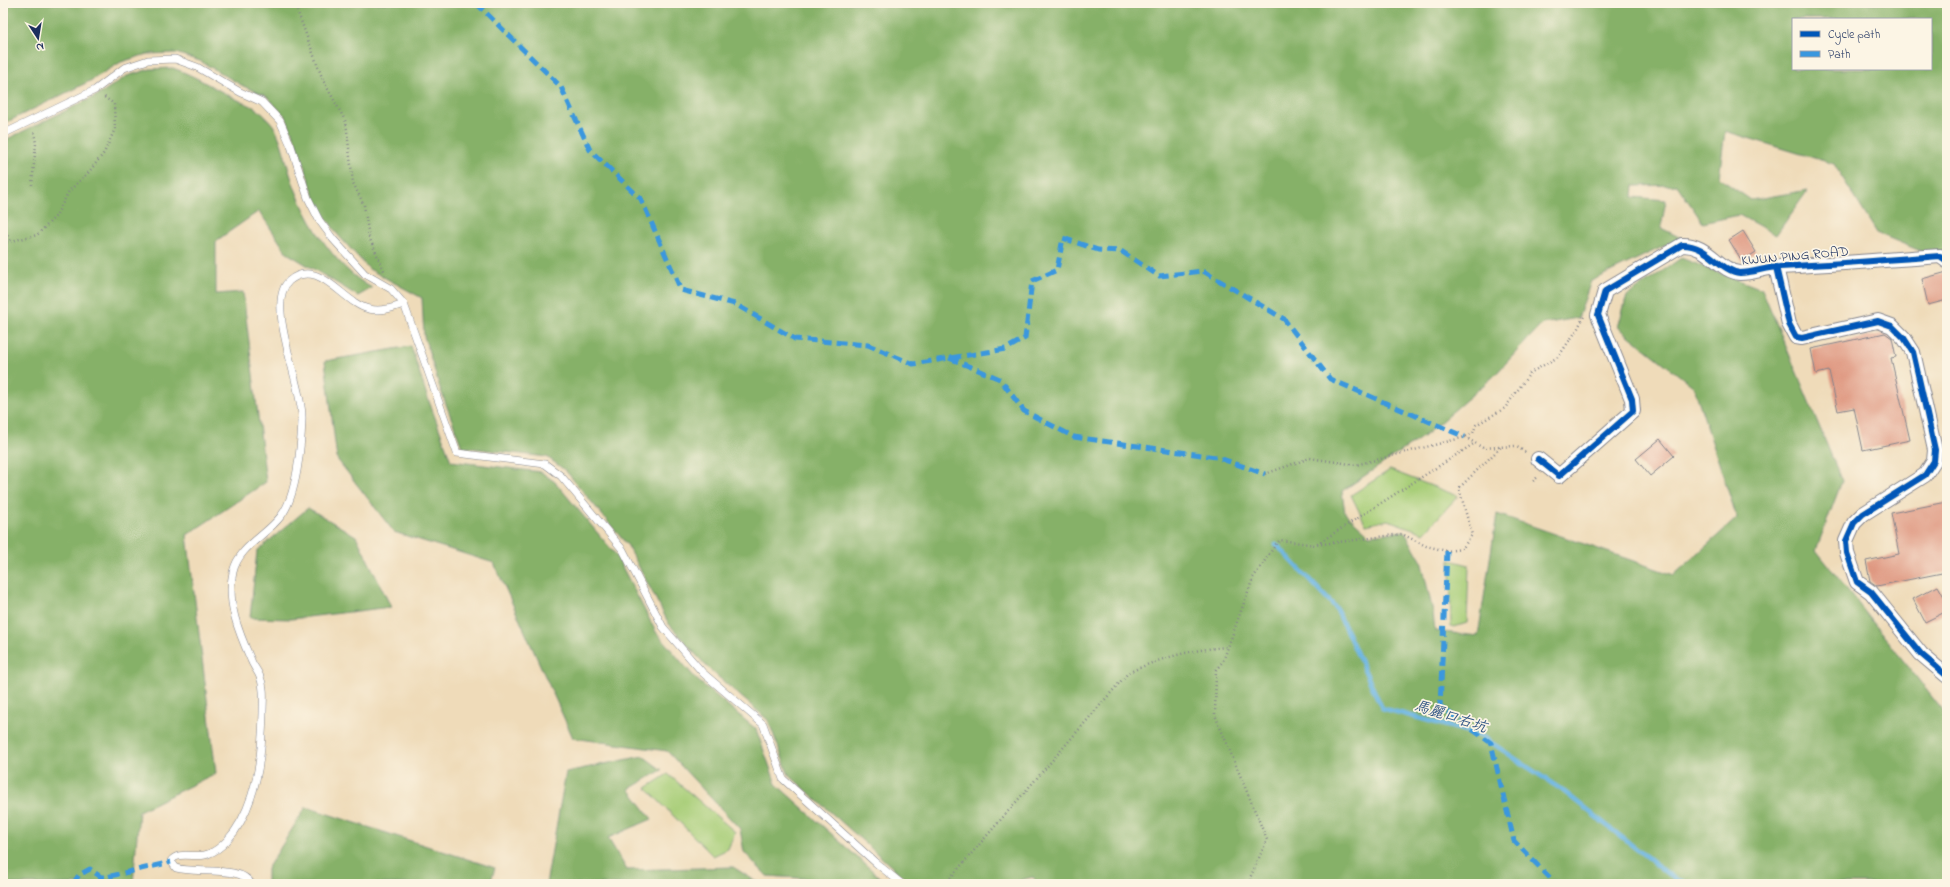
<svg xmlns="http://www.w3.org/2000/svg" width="1950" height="887" viewBox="0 0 1950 887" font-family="'Indie Flower','LXGW WenKai TC',sans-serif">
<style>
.green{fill:#a8ce78;stroke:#627e6b}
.forest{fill:#86b168;stroke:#507063;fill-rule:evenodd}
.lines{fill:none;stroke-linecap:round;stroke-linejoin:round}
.stream{stroke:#6bb5e3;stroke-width:4.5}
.building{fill:#df9881}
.lane-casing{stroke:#85858c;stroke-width:8}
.street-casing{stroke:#85858c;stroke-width:16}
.path{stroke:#85858c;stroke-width:2.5;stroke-dasharray:1 3;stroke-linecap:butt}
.lane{stroke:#fff;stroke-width:7}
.street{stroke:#fff;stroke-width:14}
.quiet{stroke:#3a97de;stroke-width:5;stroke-dasharray:10 5;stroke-linecap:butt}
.cycleway-casing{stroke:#fcf5e5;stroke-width:8}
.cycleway{stroke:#0057b8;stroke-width:6}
.labels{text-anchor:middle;stroke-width:3.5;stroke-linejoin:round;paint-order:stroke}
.street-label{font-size:14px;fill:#1b2f5e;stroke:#fcf5e5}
.water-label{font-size:15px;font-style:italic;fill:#335786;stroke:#fcf5e5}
</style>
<rect width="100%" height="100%" fill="#fcf5e5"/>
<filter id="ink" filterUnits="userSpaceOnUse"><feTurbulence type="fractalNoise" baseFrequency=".025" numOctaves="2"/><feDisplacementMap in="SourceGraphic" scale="8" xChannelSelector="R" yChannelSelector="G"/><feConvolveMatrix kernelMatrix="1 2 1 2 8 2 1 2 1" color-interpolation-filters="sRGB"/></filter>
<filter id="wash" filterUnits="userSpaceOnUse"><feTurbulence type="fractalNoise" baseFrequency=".012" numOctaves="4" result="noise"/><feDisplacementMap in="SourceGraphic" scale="16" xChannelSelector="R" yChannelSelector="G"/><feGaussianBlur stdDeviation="0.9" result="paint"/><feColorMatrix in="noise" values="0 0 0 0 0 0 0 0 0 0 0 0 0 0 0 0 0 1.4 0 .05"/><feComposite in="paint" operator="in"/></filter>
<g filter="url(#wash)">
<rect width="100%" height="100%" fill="#efdbb9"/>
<path class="green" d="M1390,470L1458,496L1424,533L1388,520L1366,525L1351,495Z
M1450,560L1469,565L1467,623L1451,628Z
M668,774L735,832L728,849L713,856L646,788Z"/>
<path class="forest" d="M3,3H1947V262L1877,233L1834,164L1725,131L1719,178L1751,200L1808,190L1776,235L1739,215L1703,223L1677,185L1634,186L1633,197L1666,200L1661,228L1681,238L1591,281L1578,318L1542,324L1494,376L1424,436L1342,491L1345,513L1369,535L1404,531L1421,560L1433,612L1435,631L1478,636L1497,514L1674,575L1737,518L1694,387L1618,327L1627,296L1681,258L1762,289L1842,481L1816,550L1947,716V884H1038L1033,877L1006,884H911L789,775L768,720L708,668L669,624L628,546L566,471L547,457L462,447L440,388L424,336L422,298L369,269L338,235L325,216L314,195L297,144L286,117L266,96L243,86L200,61L176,53L147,54L121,62L90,81L3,124ZM1793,19H1931V69H1793Z
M173,68C196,76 215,89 236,99C243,103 252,105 258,110C263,114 269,120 273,125C282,140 285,158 290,174C303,215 333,267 372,288L358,296L287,253L259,211L216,241V294L243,292L266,482L187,535L216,773L139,811L133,884H3V141L98,95L127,76L150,69Z
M411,346L426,393L451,461L541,472L555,482L616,555L656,632L696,679L756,729L776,784L887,884L767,876L744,852L740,829L667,751L573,738L494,563L394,532L337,459L325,361Z
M308,508L356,536L391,607L291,619L250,618L257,551Z
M643,756L662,770L629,789L652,819L608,838L627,870L733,867L760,884H546L566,772Z
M306,807L495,868L490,884H267V869Z"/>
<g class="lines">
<path class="stream" d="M1276,544L1336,608L1382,708L1480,735L1562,790L1677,881L1689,884"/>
</g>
<g id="blocks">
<path class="building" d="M1743,231L1756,252L1742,261L1729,240Z
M1947,272V300L1928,305L1922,279Z
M1885,333L1892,338L1896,357L1891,358L1910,440L1863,450L1854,408L1838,411L1829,371L1816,374L1811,349Z
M1660,439L1674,456L1650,476L1636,459Z
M1947,502V572L1877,586L1870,581L1866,561L1899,554L1891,513Z
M1938,586L1947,602V611L1925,622L1913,599Z"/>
</g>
</g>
<g filter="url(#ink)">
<use href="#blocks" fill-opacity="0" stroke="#85858c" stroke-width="1"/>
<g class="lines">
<defs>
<path id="lane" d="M3,134L95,90L124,68L148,60L175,59L197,67L240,92L262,102L280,121L291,146L308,198L319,220L333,239L365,274L391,289L404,304L457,453L545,464L561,476L623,550L663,627L703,673L763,724L783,779L876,863L902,884
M251,884C243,865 194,874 176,868L171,861C178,850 197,859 208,854C222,849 234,834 241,821C259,787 262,750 263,713C263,701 265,688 260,677C258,671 253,666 251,660C239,633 226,602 233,572C239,546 266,536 281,516C297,496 301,445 302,420C304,389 264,303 289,281C319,256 343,304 369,309C381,312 392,308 404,304"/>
<path id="street" d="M1776,267L1789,324L1796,337L1802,338L1878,321L1892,326L1904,338L1913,352L1935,450L1934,461L1925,475L1863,514L1854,523L1846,541L1847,553L1857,582L1871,592L1921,654L1947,676
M1538,459L1559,476L1633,411L1632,399L1598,315L1605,291L1682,245C1708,244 1719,271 1740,273C1754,273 1766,267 1779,267C1833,264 1887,260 1940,256L1947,261"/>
</defs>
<use href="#lane" class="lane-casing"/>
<use href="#street" class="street-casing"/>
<path class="path" d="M306,3L297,10L323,80L346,122L353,183L364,205L369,237L385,273
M32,185L36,144L34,131
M3,229L11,241
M3,243L37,235L56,216L69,191L88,173L104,153L115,129L114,104L103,96
M1465,437L1483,448L1515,446L1527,453
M1265,474L1310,458L1356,465L1465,437L1473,433L1476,425L1505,408L1530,373L1558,357L1577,330L1584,316
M1533,481L1539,476
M1317,544L1475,443
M945,884L1128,673C1160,658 1192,649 1228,647
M1251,884L1250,878L1267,840L1215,715L1216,670L1223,661L1253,578L1276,544L1280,540L1315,545L1402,534L1426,546L1447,551L1462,549L1472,535L1459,488L1501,447"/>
<use href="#lane" class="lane"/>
<use href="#street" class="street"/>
<path class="quiet" d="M476,3L561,87L590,150L641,199L681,290L735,304L795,339L868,345L913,364L1006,349L1025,338L1032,281L1057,270L1063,238L1098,250L1121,251L1159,276L1203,271L1284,319L1330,379L1465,437
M949,358L1000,379L1024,411L1074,437L1216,457L1265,474
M1447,551L1440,706L1491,743L1514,841L1556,884
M73,884L79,875L90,869L101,877H106L171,862"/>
<defs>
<path id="cycleway" d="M1776,267L1789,324L1796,337L1802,338L1878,321L1892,326L1904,338L1913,352L1935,450L1934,461L1925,475L1863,514L1854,523L1846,541L1847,553L1857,582L1871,592L1921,654L1947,676
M1538,459L1559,476L1633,411L1632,399L1598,315L1605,291L1682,245C1708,244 1719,271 1740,273C1754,273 1766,267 1779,267C1833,264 1887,260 1940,256L1947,261"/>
</defs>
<use href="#cycleway" class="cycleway-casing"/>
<use href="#cycleway" class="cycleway"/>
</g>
</g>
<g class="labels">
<g class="street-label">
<text transform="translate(1795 255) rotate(-5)" y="5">KWUN PING ROAD</text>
</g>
<g class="water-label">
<text transform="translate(1451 716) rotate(18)" y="5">馬麗口右坑</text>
</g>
</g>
<rect width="1950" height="887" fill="none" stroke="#fcf5e5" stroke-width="16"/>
<rect x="1792" y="18" width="140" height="52" fill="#fcf5e5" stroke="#a2a6af"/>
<rect x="1800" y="31" width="20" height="6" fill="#0057b8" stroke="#a2a6af"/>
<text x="1828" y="38" font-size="12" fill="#1b2f5e">Cycle path</text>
<rect x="1800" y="51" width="20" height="6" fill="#3a97de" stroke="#a2a6af"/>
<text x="1828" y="58" font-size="12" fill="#1b2f5e">Path</text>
<g transform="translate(38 38) rotate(168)" stroke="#fcf5e5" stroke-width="3" paint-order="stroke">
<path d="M0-3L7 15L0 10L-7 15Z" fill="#1b2f5e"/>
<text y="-6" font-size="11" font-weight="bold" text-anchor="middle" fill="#1b2f5e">N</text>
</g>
</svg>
